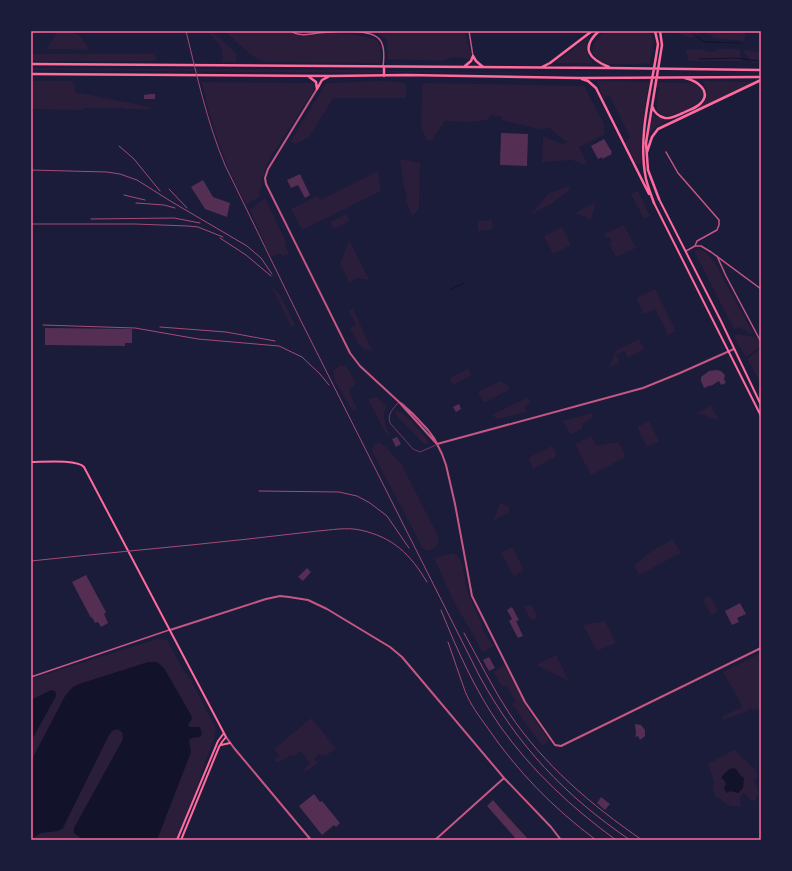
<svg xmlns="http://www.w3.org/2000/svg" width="792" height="871" viewBox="0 0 792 871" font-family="Manrope,sans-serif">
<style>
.green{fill:#2a1e3b}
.water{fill:#12122b}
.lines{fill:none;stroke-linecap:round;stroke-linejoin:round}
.stream{stroke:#12122b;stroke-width:1}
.building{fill:#542f53}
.service{stroke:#c65784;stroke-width:0.5}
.minor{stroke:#c65784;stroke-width:1.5}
.tertiary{stroke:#c65784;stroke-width:2}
.secondary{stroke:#ff6b9d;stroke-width:2}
.trunk{stroke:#ff6b9d;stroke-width:2.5}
.rail{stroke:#a44b75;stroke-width:1}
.neatline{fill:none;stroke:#ff6b9d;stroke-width:1.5}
</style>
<rect width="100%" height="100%" fill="#1b1b3a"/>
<path class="green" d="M58,31C76,31 79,33 88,48L87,50L47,49V48Z
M207,31H211L237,54L236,62H222C225,47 217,41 207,31Z
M225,31H289C299,40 319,33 331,33C346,34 363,35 377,40L380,46L381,60L380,62L378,63L265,62C252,59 235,40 225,31Z
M375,31H465L472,57L471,59C459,59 455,54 444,61L388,59L387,40Z
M606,31H649L654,41L650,64C639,63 616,66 606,63C583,56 593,41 606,31Z
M671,31H742L746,35L744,41L714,38L706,32L700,33L690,38L681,34Z
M590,36C585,47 585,53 593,63H555Z
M701,49C712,54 710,51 720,49C726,49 732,49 738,49L740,51V56L743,61H689L685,50Z
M746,50L761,53V62H752L743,51Z
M31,54H153L157,58L156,60L153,61H31Z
M31,68L380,70L383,71L380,73L31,70Z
M389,71H407L733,75L387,72Z
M31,81H72L75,85V92L150,107L149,109H125V108H83L82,110L31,109Z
M384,81L405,83L406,85V98H335L332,100L309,137L296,144L290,142L326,83Z
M598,81L693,83C698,85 701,87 703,92C705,104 685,110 677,114L676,113C652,123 656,102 659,87H648C646,102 643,117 642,132C641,140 643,159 640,164L637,165L625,142L630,137L609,95L604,98L603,97L597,82Z
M703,81L752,82L753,83L678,118C688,112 707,108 707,93C707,89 703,85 703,81Z
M202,82L315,83L314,90L269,160L261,181C263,185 262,189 259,192L260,197L246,204C225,166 211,125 202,82Z
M425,83L584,86L604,124V131L605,134L579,147L587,163L585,165L572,160L542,162L543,136L562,144L567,142L549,128L538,129L501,120L502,117L490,115L489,119C475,123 460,122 445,121L431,141L427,140L421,128L422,86Z
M652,114C661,120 666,120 675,117L657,126L651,133L649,132Z
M400,159L420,163L419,209L412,216L406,200L407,197L404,188Z
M378,171L381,191L302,230L291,209L317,196L320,200Z
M570,185L568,192L558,198L553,203L531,214L548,194Z
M638,191L650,216L644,219L631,194Z
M265,198L285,240V245L289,254L283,256L280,253L271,257L250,210Z
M596,202L591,220L575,213Z
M346,214L350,221L334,229L330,222Z
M492,220L493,229L478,231V221Z
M624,225L636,248L616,257L609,244L612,242L610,237L606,238L604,234Z
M562,227L571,245L553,254L544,236Z
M350,241L369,280L358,278L349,282L340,264L348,242Z
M699,249L706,252L713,260L754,335L739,327L734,329L694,251Z
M271,286L280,295L294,323V326H291Z
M655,289L676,331L668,335L655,309L644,314L636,298Z
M353,309L372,350H365L358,343L350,328L356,325L349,311Z
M738,334L758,338L761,346L746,357L733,336Z
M639,339L644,349L628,358L624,351L616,355L620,362L610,367L615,351Z
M761,349V387L756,375L747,359Z
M339,366H345C351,371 351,377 356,383L349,391L357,409L353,411L335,381L333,371Z
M468,369L472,375L453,385L449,378Z
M500,381L508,385L510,389L484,403L478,392Z
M377,397L386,406C382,417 385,424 390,435L387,436L368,399Z
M528,397L530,403L524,407L527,412L497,419L492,415Z
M711,406L719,420L697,413Z
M397,410C410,417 420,431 429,442L428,445L422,443L417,436L396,415L395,412Z
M592,413L594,417L583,423L582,429L570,435L563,421Z
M649,421L659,441L647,447L637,427Z
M591,436L596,445C603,447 611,441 619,443L626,457L591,475L575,444Z
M380,443C389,447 393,457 401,463L438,536C439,545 436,549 427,551L423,549L373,453L372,448L374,444Z
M552,446L556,453L555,457L533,469L528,458Z
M500,503L508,506L510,511L493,521Z
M673,539L681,553L639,575L634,565L653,550Z
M512,547L524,570L514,576L501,553Z
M452,553L458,556L462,564L468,594L482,624C482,634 489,638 494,646L482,652L472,633L454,602L434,558Z
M710,596L718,611L711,615L703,599Z
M531,604L538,617L531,621L524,607Z
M605,621L616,643L597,651L583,625Z
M157,639L167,640L183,670L191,680L216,729L213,742L205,762L200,780L176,840H31V679Z
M761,653V710L749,709L746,712L723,720V716L743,707L723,672Z
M556,655L569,681L536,665Z
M504,664L531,715L549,740L542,746L512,704L516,702L506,685L502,687L494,672Z
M311,718L336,748L326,756L319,754L314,759L318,763L305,772L304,769L310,763L300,751L294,756L291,755L284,760L276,762L274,760L280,756L274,749Z
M734,750L756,770L757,777L753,781L757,787L759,793L755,801L751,800L744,793L740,798L741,804L740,807L730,806L714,795L713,784L714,782L708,764Z"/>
<path class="water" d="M148,662H157L164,668L191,715L192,719L188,725L190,727H200L202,734L200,737L192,738L189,740L191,752L157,840H83L74,833V828L122,741L123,737L122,732L117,729L112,731L109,735L63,828L58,831L41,833L31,839V761L65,696L73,687L79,684Z
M51,690L55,691L56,696L34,736L31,739V700Z
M733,768L736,769L741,776L744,778L743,788L738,793L730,791L727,793L725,791L724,787L726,785L725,781L721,778C725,773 728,769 733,768Z"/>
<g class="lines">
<path class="stream" d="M691,31L697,37L705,42L742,43
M699,59L736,58L760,61V65
M759,89L761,93
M450,290L464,283"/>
</g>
<path class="building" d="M150,94H155V99H144V95Z
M501,133L528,134L527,166L500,165Z
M604,139L612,152H611L612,154L602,159V157L598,159L591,146Z
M300,174L310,195L305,198L298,185L291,188L287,180Z
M203,180L213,197L230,203L227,217L205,209L191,187Z
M45,328L132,329V343H125V346L45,345Z
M716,370L721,371L725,375L724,379L726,383L721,385L719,381L711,386V385L704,388L701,381V377L709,371Z
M459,404L461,409L456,412L453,407Z
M397,437L401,444L396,447L392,439Z
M307,568L311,572L303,581L298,577Z
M86,575L106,612L104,614L108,623L101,627L98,622L95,623L92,617L91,618L72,582Z
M740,603L746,614L737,618L739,622L732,625L725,611Z
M512,607L519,620L516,621L523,636L518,638L509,621L512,619L507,610Z
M489,657L495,668L489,671L483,660Z
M635,724L641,725L645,730V736L640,740L638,736L635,737L636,734Z
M314,794L320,802L322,801L340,823L336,827L334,825L322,835L299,806Z
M601,797L610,804L605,810L597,803Z
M493,800L506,815L529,840H517L487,806Z"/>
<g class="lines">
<path class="service" d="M398,403C393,409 387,414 390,423L413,449L420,452L436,445"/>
<path class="minor" d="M291,31C299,37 309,34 318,33C332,32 371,27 380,40C385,46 384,59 383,67
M469,31L473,56
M666,152L678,173L719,220V225L717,230L697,241L695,246L686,251
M695,246H701L711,252L761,289
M717,256L726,276L761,342
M31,677L169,630"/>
<path class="tertiary" d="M317,89L268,169L265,178L266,184L350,353L360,366L399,402L436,443
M399,402L402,404L413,414L428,430L434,438L442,454L446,465L455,504L472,596L525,702L555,745L561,746L761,648
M437,444L643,388L680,373L734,349
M170,630L266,599L280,596L289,597L308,600L327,609L390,647L402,657L504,778L551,827L561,840
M226,737L234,748L311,840
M435,840L504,778"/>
<path class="secondary" d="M659,199L721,321L761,405
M654,203L761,416
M31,462C43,462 77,459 84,467L226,737L222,742L219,747L181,840
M221,745L230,743
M177,840L218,741L224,733"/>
<path class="trunk" d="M599,31C580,48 589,59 609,67
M473,56L476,61L483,67
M31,64L611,68L761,70
M465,66L471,61L473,56
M384,67V76
M542,67L550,63L592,31
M31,74L330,76L407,75L579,78L761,77
M308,76L316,82L317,89
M582,79L588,81L596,88L649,194
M317,89L322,80L328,77
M652,106C654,112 659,117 665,118C671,119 678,115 683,113C689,110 696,108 700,104C713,91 697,81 685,78
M647,152L652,137L658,129L761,80
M659,199L648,170L646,143L662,45L660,31
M654,203C651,195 648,187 646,179C637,135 652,88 658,44L655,31"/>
<path class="rail" d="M186,31C197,76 207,122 225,165L299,317L480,677C518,746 564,795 630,840
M119,146L134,159L160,191
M31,170L107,172L120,174L137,180L172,202L247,246L261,258L272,274
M169,189L187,208
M124,195L145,200
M136,203L164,205L175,208
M91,219L174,218L200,223
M31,224H135L188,226L198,227L223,237
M220,238L246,255L271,276
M43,325L135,328L198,339L279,346L302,357L320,374L329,385
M160,327L226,332L275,341
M259,491L339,492L357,496L370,503L387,516L409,548
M31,561C104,553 176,547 248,539C271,536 295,534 318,531C331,530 347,527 360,530C393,537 410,554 427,582
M441,610C457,650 475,690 500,726C532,771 572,808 616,840
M464,633C479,660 492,687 509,713C544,765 590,804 642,840
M448,642C454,658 459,675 465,691C470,704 479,716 487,727C517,771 553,808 596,840"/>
</g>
<rect width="792" height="871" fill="none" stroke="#1b1b3a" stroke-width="64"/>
<rect x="32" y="32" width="728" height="807" class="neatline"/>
</svg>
